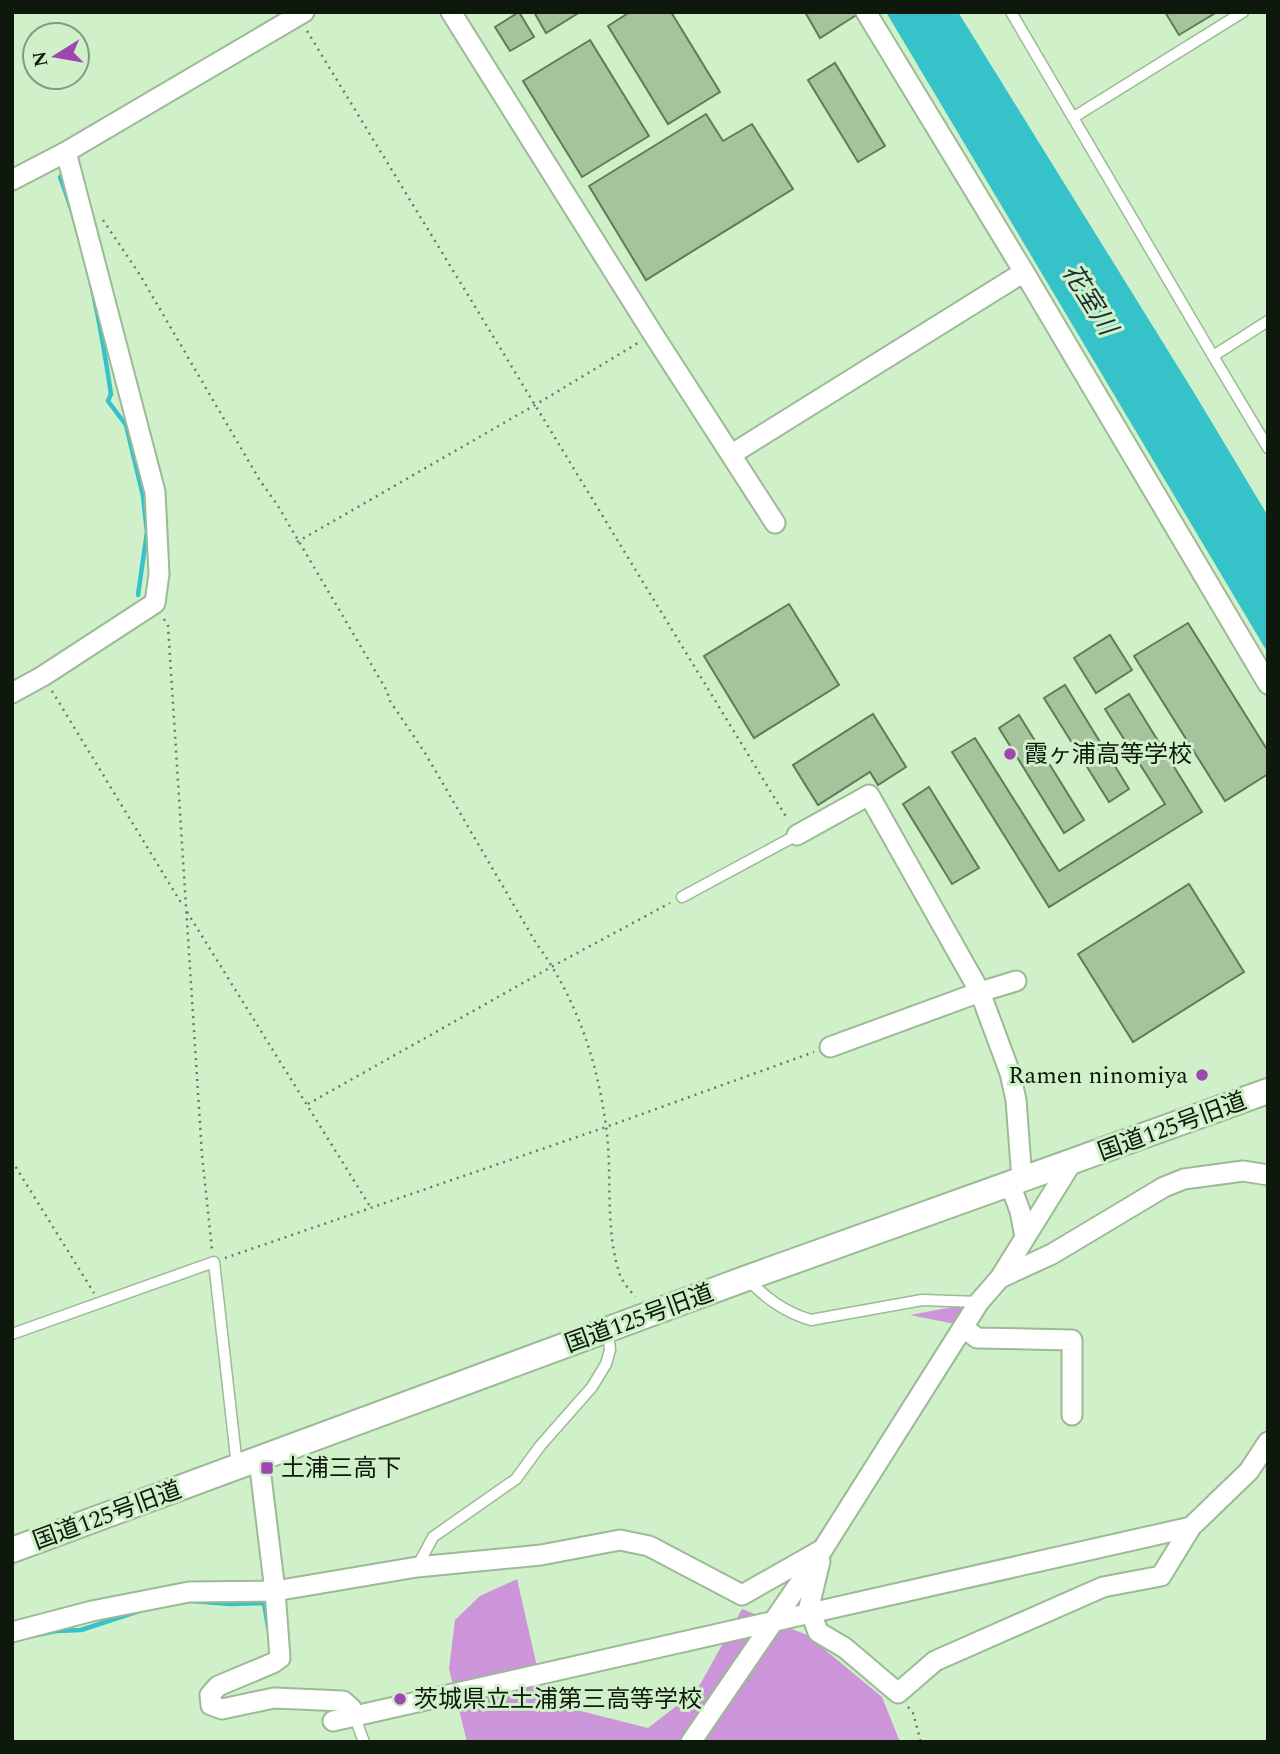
<svg xmlns="http://www.w3.org/2000/svg" width="1280" height="1754" viewBox="0 0 1280 1754" font-family="Spectral,'Noto Sans JP',serif">
<style>
.forest{fill:#cc94d9}
.water{fill:#35c2c9}
.lines{fill:none;stroke-linecap:round;stroke-linejoin:round}
.stream{stroke:#35c2c9;stroke-width:4.5}
.building{fill:#a5c49e;stroke:#5f7c59;stroke-width:2}
.service-casing{stroke:#9bba95;stroke-width:13}
.minor-casing{stroke:#9bba95;stroke-width:23}
.tertiary-casing{stroke:#9bba95;stroke-width:28}
.path{stroke:#677c62;stroke-width:2.5;stroke-dasharray:2 5;stroke-linecap:butt}
.service{stroke:#fff;stroke-width:10}
.minor{stroke:#fff;stroke-width:19}
.tertiary{stroke:#fff;stroke-width:24}
.poi-dot{fill:#9e46b1;stroke:#d0f0c9;stroke-width:2.5}
.labels{text-anchor:middle;stroke-width:6;stroke-linejoin:round;paint-order:stroke}
.poi-label{font-size:24px;fill:#0d190b;stroke:#d0f0c9;text-anchor:start}
.street-label{font-size:24px;fill:#0d190b;stroke:#d0f0c9}
.water-label{font-size:26px;font-style:italic;fill:#1a3132;stroke:#d0f0c9}
</style>
<rect width="100%" height="100%" fill="#d0f0c9"/>
<path class="forest" d="M979,1302L960,1325L910,1315Z
M517,1579L545,1702L648,1728L697,1690L742,1609L807,1635L882,1697L900,1742H467L449,1669L455,1620L480,1596Z"/>
<path class="water" d="M886,12H958L1193,391L1268,516V653Z"/>
<g class="lines">
<path class="stream" d="M60,177C86,246 100,321 111,394L108,401L126,425L143,496L147,532L138,595
M192,1601L230,1604L264,1603L268,1627
M32,1636L56,1631L81,1630L142,1610"/>
</g>
<path class="building" d="M519,12L534,37L510,51L495,27Z
M534,12H580L546,33Z
M630,12H671L720,92L668,124L608,26Z
M805,12H857L858,14L820,38Z
M1165,12H1217L1179,35Z
M590,40L649,136L582,177L523,81Z
M835,63L885,146L858,162L808,80Z
M706,114L723,141L752,124L793,189L646,280L589,186Z
M789,604L839,685L754,738L704,656Z
M1188,623L1268,751V774L1225,801L1134,656Z
M1110,635L1132,670L1096,693L1074,658Z
M1065,685L1129,789L1109,802L1044,698Z
M1129,694L1202,812L1049,907L952,752L975,738L1059,871L1165,804L1105,709Z
M873,714L906,767L878,785L870,772L818,805L793,765Z
M1019,715L1084,820L1064,833L999,728Z
M929,787L979,868L952,884L903,804Z
M1189,884L1244,972L1133,1042L1078,954Z"/>
<g class="lines">
<defs>
<path id="service" d="M1011,12L1213,356
M1074,117L1243,12
M1268,321L1213,356L1268,448
M682,897L797,835
M747,1279C766,1298 784,1312 811,1320L922,1300L979,1302
M12,1334L214,1262L237,1466
M417,1567L433,1537L516,1479L540,1446L592,1387L606,1364L610,1350L608,1331
M354,1715L364,1742"/>
<path id="minor" d="M451,12L653,334L775,523
M866,12L1024,272L1268,684
M12,180L66,152L304,12
M732,454L1024,272
M12,693L43,676L155,603L159,574L155,492L66,152
M797,835L869,795L980,992L1010,1073L1016,1100L1022,1180
M830,1047L980,992L1016,981
M1010,1184L1020,1211L1025,1237
M1000,1278L1052,1254L1164,1187L1184,1179L1243,1171L1268,1175
M963,1327L977,1338L1072,1340V1415
M259,1460L275,1591L280,1658L273,1663L218,1686L210,1695L211,1705L222,1709L274,1698L343,1701L351,1708
M820,1561L809,1607L818,1632L845,1648L898,1693L935,1661L1103,1587L1161,1576L1191,1527L1249,1471L1268,1442
M12,1632L92,1611L189,1592L275,1591L417,1567L541,1555L620,1540L649,1546L742,1595L823,1549
M333,1721L1191,1527
M691,1742L823,1549L979,1302L1000,1278L1072,1162"/>
<path id="tertiary" d="M12,1550L747,1278L1268,1091"/>
</defs>
<use href="#service" class="service-casing"/>
<use href="#minor" class="minor-casing"/>
<use href="#tertiary" class="tertiary-casing"/>
<path class="path" d="M307,31L788,820
M103,220L140,275L259,479L278,506L387,691L390,701L425,753L536,943C576,997 597,1060 606,1126C613,1175 604,1228 620,1275C623,1283 630,1290 635,1297
M297,542L535,405L638,343
M164,619L168,626L202,1155L212,1250
M52,691L183,906
M187,912L371,1208
M308,1104L553,966L670,903
M12,1161L94,1293
M225,1258L606,1127L814,1052
M908,1707L913,1713L921,1742"/>
<use href="#service" class="service"/>
<use href="#minor" class="minor"/>
<use href="#tertiary" class="tertiary"/>
</g>
<g class="poi-dot">
<circle cx="1010" cy="754" r="7"/>
<circle cx="1202" cy="1075" r="7"/>
<rect x="260" y="1461" width="14" height="14" rx="3.5"/>
<circle cx="400" cy="1699" r="7"/>
</g>
<g class="labels">
<g class="poi-label">
<text x="1024" y="762">霞ヶ浦高等学校</text>
<text x="1188" y="1083" text-anchor="end">Ramen ninomiya</text>
<text x="281" y="1476">土浦三高下</text>
<text x="414" y="1707">茨城県立土浦第三高等学校</text>
</g>
<g class="street-label">
<text transform="translate(1172 1126) rotate(-20)" y="8">国道125号旧道</text>
<text transform="translate(639 1318) rotate(-20)" y="8">国道125号旧道</text>
<text transform="translate(107 1515) rotate(-20)" y="8">国道125号旧道</text>
</g>
<g class="water-label">
<text transform="translate(1090 299) rotate(58)" y="9">花室川</text>
</g>
</g>
<rect width="1280" height="1754" fill="none" stroke="#0d190b" stroke-width="28"/>
<g transform="translate(56 56) rotate(259)"><circle r="33" fill="#d0f0c9" stroke="#829a7d" stroke-width="2"/>
<path d="M0-5L12 26L0 18L-12 26Z" fill="#9e46b1"/>
<text y="-10" font-size="19" font-weight="bold" text-anchor="middle" fill="#0d190b">N</text>
</g>
</svg>
